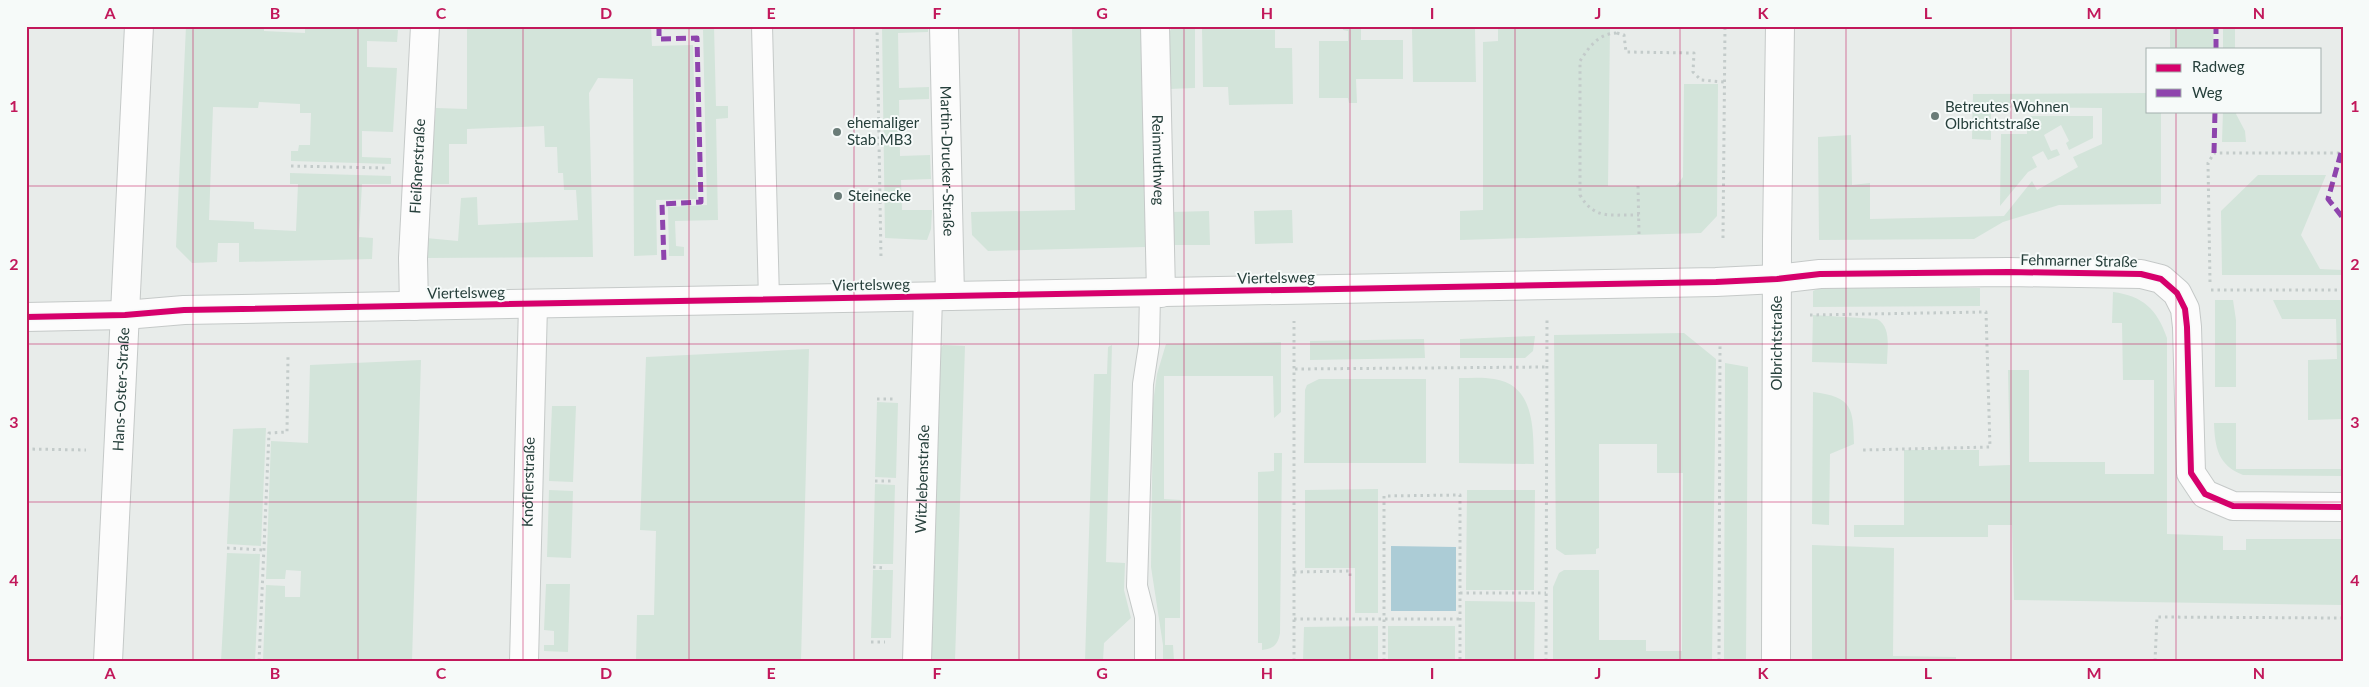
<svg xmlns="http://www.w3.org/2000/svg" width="2369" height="687" viewBox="0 0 2369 687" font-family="Lato,sans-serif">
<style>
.green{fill:#d3e4da}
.water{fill:#acccd6}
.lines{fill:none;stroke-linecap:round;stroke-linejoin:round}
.lane-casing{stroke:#c5c9c8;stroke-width:22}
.street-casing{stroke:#c5c9c8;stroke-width:30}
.path{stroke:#c3cbca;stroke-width:3;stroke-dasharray:2.5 4;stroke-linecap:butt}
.lane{stroke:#fcfcfc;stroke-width:20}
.street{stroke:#fcfcfc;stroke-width:28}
.quiet{stroke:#8e44ad;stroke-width:5;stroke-dasharray:10 5;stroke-linecap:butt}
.cycleway-casing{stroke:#f6faf9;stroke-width:9}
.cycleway{stroke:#d6006c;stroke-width:6}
.grid{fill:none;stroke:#c2185b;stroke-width:1;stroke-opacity:0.55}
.poi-dot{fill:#6a7c78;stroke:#f6faf9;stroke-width:2}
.labels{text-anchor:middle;stroke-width:4;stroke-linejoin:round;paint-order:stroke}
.poi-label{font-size:15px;fill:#263f3b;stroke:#f6faf9;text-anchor:start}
.street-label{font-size:15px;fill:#263f3b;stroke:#f6faf9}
.neatline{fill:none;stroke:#c2185b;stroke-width:2}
.grid-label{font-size:16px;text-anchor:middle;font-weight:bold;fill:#c2185b}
</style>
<rect width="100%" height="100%" fill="#e8ecea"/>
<path class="green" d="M186,26H264V31L305,33V26H368L369,29L398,30L397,42L367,41V67L397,68L393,132L362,131V157L391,158V164L291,161V151H298L299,145H310L311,113H300V104L259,102L258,108L213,107L209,220L254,222V229L296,231L298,184H290V173L391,176V184H362L359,237L373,238L372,259L239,262V243H218L217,262L192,263L176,247Z
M467,26H651L652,46L693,45L697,199L656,200L657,255L634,256L633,79L598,78L589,93L593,257L425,258L426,238L458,241L461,198L477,197L478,225L578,220L576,190H564L563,173H558L557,147H545L544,126L467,129V144H449V184H430L436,108L467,109Z
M664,26H714L716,106H728V118L716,119L718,220L675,221L676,246L684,247V256H669L668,207L707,205L703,30H664Z
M882,26H928V32L898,33L899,88L929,87V99L899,100L900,156L930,155L931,179L901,180L902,210H932L931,229L927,240L885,238Z
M1072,26H1146L1149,238L1145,247L988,251L972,235L971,212L1075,210Z
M1343,26H1361V40H1403V79H1356L1357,103H1349L1348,98H1319V41H1348V31L1343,30Z
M1498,26H1514V28L1610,27L1608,186H1676L1683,177L1684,84H1718L1717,216L1701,233L1460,240V211L1483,210V42L1498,41Z
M2170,26H2214L2213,49H2170Z
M2223,26H2235V49H2223Z
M1171,29H1195V88L1169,89L1168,35Z
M1202,29L1275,30V48H1292L1293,104L1229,105L1228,87H1203Z
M1412,29H1475L1476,82H1413Z
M2148,93V111H2161V204L2059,205L2003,222L1974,239L1819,240L1818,137L1851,135L1852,185L1870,183V219L2004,216L2032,181L2037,190L2078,167L2073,157L2102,144V108L1991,107V140L1972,139L1973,94Z
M2223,111H2237L2236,114L2245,131L2246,142H2222Z
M2027,116H2093V138L2069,150L2066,143L2069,141L2061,125L2044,135L2051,151L2057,149L2060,155L2048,160L2043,151L2032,157L2037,167L2028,172L2000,206L2001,134H2027Z
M2258,175H2326L2301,235L2320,269L2343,270V275H2222L2221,211Z
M1292,210L1293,243L1255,244L1254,211Z
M1209,211L1210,245H1172L1171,212Z
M1822,287L1980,288V306L1813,307V291Z
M2113,292C2143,296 2157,309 2167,338V534L2223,536V550H2246V539H2343V605L2014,600L2012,525H1988V537H1854V525H1904V450H1979V466L2010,465L2008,370H2029V462H2105V474H2154V380H2123L2122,323H2112Z
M2215,300H2233L2236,320V387H2215Z
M2273,300H2343V419L2308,420V360L2337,359L2336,319H2282Z
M1813,315L1877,319C1892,327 1887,349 1887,364L1812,362Z
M1684,333L1716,359L1712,661H1553V587L1559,573L1564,570H1599V640H1646V651H1682L1683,473H1657V444H1599V548L1596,549V554L1565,555L1556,549L1554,335Z
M1535,336L1533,351L1525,358H1460V339Z
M1424,339L1425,358L1310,360V341Z
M1281,342V412L1274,418L1273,376H1164V499L1181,500L1180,618H1165V645H1173L1174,661H1163V645L1151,567L1153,403L1157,374L1166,344Z
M943,345L965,346L955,661H930L939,351Z
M1112,345L1106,562L1125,563L1124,590L1131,618L1104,643L1103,661H1085L1094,374H1107L1108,347Z
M809,349L801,661H636L637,615H654L656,531L640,530L646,357Z
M421,360L412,661H263L266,585L285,586V597H300L301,571L286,570L285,579H266L271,441L308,443L310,365Z
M1725,363L1748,367L1746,661H1724Z
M1459,378C1471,378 1483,377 1494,379C1536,385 1533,432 1534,464L1459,463Z
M1319,379H1426V463H1304L1305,390L1307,385Z
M1813,392C1853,397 1853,408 1854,444L1830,454L1829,525L1812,524Z
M877,402L898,403L896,478L875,477Z
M552,406H576L573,482L549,481Z
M2214,423H2236V469H2343V476L2243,475C2218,465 2215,448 2214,423Z
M266,428L261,546L227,544L233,429Z
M1274,453H1282L1280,633C1278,645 1273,649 1262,650V643H1258V472L1274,471Z
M875,484L895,485L893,564H873Z
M1378,489V613H1355V568H1305V490Z
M549,490L573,491L571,558L547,557Z
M1467,490H1535L1534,590H1466Z
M1812,545L1894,548L1893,656L1956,657V661H1812Z
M227,553L260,554L255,661H221Z
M873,570H893L891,638H871Z
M546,584H570L568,652L544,651V645H554V631L544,630Z
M1465,601L1535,602L1534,661H1465Z
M1378,626V661H1303L1304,627Z
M1388,626H1455V661H1388Z"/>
<path class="water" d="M1391,546L1456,547V611H1391Z"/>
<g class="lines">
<defs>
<path id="lane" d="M762,26L769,300
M1145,661V617L1137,586L1143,384L1149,345L1150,293"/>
<g id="street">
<path id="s1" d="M944,26L950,296"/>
<path id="s2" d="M1155,26L1161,293"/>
<path id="s3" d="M414,306L413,258L425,26"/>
<path d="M26,317L125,315L184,310L1716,282L1777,279L1820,274L2008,272L2141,274L2161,279L2177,293L2185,309L2187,327L2191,473L2205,494L2233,506L2343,507"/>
<path id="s4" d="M108,661L139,26"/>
<path id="s5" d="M524,661L533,305"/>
<path id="s6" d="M917,661L928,297"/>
<path id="s7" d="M1776,661L1777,240L1780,26"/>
</g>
</defs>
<use href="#lane" class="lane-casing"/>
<use href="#street" class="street-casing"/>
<path class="path" d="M877,26L881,258
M1616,26V33C1598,34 1589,47 1580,61V195C1595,221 1612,214 1639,215
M1617,33L1624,35L1626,52L1694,53L1693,72L1701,80L1724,82
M291,166L385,168
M1638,186L1639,234
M1723,238L1725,26
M2210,282L2208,163L2214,153H2343
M2211,290H2343
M1810,315L1986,312L1990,447L1863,450
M1295,369L1546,367
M877,399H893
M26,449L86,450
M875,481H891
M227,548L264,550
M873,567L886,568
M1294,572L1350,571V577
M1460,593H1546
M1294,619H1460
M871,642H885
M259,661L269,433L287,432L288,356
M1294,661V321
M1384,661V496L1460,495V661
M1546,661L1547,318
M1719,661L1720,345
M2155,661L2157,617L2343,618"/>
<use href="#lane" class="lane"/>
<use href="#street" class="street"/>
<path class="quiet" d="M659,26V39L697,38L701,202L662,204L664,262
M2216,49V26
M2214,153L2215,111
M2341,153L2328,199L2343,218"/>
<defs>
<path id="cycleway" d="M26,317L125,315L184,310L1716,282L1777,279L1820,274L2008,272L2141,274L2161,279L2177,293L2185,309L2187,327L2191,473L2205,494L2233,506L2343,507"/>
</defs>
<use href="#cycleway" class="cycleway-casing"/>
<use href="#cycleway" class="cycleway"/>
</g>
<path class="grid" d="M193,26V661M358,26V661M523,26V661M689,26V661M854,26V661M1019,26V661M1184,26V661M1350,26V661M1515,26V661M1680,26V661M1846,26V661M2011,26V661M2176,26V49M2176,111V661M26,186H2343M26,344H2343M26,502H2343"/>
<g class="poi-dot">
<circle cx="1935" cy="116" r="5"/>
<circle cx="837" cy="132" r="5"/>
<circle cx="838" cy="196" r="5"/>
</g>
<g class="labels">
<g class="poi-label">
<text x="1945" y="112">Betreutes Wohnen<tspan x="1945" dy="17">Olbrichtstraße</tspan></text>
<text x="847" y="128">ehemaliger<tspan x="847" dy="17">Stab MB3</tspan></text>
<text x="848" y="201">Steinecke</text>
</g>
<g class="street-label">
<text dy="5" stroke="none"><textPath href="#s2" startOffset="134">Reinmuthweg</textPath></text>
<text dy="5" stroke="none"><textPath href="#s1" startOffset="135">Martin-Drucker-Straße</textPath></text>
<text dy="5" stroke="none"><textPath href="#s3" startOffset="140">Fleißnerstraße</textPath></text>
<text transform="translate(2079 261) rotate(1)" y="5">Fehmarner Straße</text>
<text transform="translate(1276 278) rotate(-1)" y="5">Viertelsweg</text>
<text transform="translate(871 285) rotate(-1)" y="5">Viertelsweg</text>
<text transform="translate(466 293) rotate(-1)" y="5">Viertelsweg</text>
<text dy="5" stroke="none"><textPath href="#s7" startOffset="318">Olbrichtstraße</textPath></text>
<text dy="5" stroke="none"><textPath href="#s4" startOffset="272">Hans-Oster-Straße</textPath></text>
<text dy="5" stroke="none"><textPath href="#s6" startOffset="182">Witzlebenstraße</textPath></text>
<text dy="5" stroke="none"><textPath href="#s5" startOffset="179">Knöflerstraße</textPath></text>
</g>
</g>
<rect width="2369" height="687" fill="none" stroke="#f6faf9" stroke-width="55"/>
<rect x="2146" y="48" width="175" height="65" fill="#f6faf9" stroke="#a3afad"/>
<rect x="2156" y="64" width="25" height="8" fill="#d6006c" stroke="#a3afad"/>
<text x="2192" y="72" font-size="15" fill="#263f3b">Radweg</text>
<rect x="2156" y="89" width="25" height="8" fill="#8e44ad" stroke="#a3afad"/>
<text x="2192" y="98" font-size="15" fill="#263f3b">Weg</text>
<rect x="28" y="28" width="2314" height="632" class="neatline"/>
<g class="grid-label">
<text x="110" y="19">A</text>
<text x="275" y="19">B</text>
<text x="441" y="19">C</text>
<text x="606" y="19">D</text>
<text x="771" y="19">E</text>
<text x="937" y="19">F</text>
<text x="1102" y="19">G</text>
<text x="1267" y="19">H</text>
<text x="1432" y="19">I</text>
<text x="1598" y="19">J</text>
<text x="1763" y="19">K</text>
<text x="1928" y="19">L</text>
<text x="2094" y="19">M</text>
<text x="2259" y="19">N</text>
<text x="14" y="112">1</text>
<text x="2355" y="112">1</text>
<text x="14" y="270">2</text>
<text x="2355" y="270">2</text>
<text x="14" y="428">3</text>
<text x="2355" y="428">3</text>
<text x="14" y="586">4</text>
<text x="2355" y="586">4</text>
<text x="110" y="679">A</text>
<text x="275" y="679">B</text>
<text x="441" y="679">C</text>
<text x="606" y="679">D</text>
<text x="771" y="679">E</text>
<text x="937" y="679">F</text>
<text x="1102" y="679">G</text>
<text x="1267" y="679">H</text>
<text x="1432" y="679">I</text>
<text x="1598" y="679">J</text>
<text x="1763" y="679">K</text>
<text x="1928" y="679">L</text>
<text x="2094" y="679">M</text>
<text x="2259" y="679">N</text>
</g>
</svg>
